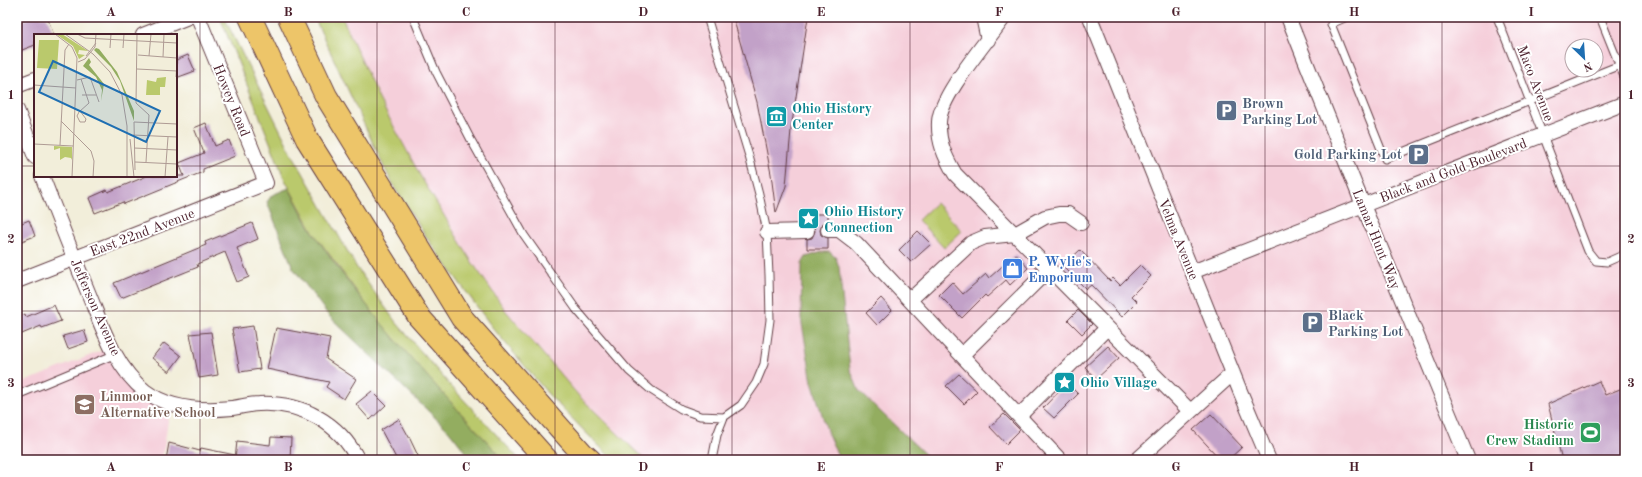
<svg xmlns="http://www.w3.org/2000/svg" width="1642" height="477" viewBox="0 0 1642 477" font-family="'Old Standard TT',serif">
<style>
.built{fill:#f5cfda;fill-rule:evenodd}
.green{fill:#bac96c;stroke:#82744c}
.forest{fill:#93ad60;stroke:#6e6646}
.building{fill:#c2a1c8}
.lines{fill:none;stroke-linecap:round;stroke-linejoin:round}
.lane-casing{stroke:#633e45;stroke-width:9}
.street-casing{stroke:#633e45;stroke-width:16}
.highway-casing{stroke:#633e45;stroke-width:24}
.lane{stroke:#fff;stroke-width:7}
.street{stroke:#fff;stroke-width:14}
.highway{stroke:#edc569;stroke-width:22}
.grid{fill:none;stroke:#4a1f2b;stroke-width:1;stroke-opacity:0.55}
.labels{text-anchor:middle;stroke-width:4;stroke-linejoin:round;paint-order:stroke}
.street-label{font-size:14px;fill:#4a1f2b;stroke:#fff}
.service-label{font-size:14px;font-weight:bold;fill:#4e5e75;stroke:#fff;text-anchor:start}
.culture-label{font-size:14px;font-weight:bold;fill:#0d838f;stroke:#fff;text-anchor:start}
.shop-label{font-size:14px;font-weight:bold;fill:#366cbe;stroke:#fff;text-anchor:start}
.education-label{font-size:14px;font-weight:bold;fill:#785e54;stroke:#fff;text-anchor:start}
.leisure-label{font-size:14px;font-weight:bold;fill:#27864d;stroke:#fff;text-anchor:end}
.inset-road{fill:none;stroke:#af9b94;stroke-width:1}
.view{fill:#1f6fb2;fill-opacity:0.15;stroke:#1f6fb2;stroke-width:2}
.inset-edge{fill:none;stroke:#4a1f2b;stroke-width:2}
.neatline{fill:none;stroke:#4a1f2b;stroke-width:1.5}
.grid-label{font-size:13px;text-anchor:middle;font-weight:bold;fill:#4a1f2b}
</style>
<rect width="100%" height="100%" fill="#fff"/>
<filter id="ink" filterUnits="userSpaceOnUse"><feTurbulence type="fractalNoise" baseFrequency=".025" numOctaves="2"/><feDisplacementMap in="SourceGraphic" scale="8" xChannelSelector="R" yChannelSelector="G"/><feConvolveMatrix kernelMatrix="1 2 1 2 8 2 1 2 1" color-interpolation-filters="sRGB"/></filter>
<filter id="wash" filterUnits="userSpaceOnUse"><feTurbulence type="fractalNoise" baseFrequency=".012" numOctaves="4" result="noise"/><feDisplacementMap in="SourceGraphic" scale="16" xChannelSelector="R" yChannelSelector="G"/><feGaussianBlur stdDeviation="0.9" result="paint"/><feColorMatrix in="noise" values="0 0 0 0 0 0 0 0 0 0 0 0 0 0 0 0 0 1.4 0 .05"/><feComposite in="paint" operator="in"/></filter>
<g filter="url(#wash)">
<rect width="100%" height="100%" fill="#f2eeda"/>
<path class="built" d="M342,17H1625V460H645L579,396L506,311L472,262L421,177L379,99ZM1572,46H1596V70H1572Z
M106,349L138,392L169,415L162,460H17V385Z"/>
<path class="green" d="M220,17H224L290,150L357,268L395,321L449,384L520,460H504L405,353L374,315L315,235L285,180Z
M314,17H342L379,99L421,177L472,262L506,311L579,396L645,460H613L549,395L492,327L431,244L396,190L384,167Z
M936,203L962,231L944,248L918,220Z"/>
<path class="forest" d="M289,188C297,203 305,220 315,235C370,317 438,388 504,460H472L449,431L329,316L293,268L267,202L272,195Z
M822,252H830L836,258L839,267L850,369L859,391L931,460H840L828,434L812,382L801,318L802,264L806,257Z"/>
<g id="blocks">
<path class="building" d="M32,17H47L54,35H35V45L17,52V23Z
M733,17H808L791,130L786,186L776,213L771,174L757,102Z
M188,55L195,71L176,78V60Z
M206,123L215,146L229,140L235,156L203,169V172L185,179L124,204L123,202L95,213L89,198L107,190L108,192L147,176H184L179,163L204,153L194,128Z
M808,214H828V222L823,223L820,230L821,235L828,238V249H807V239L812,238L815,231L814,226L808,223Z
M29,220L35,236L17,243V225Z
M252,223L258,239L237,248L249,277L237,282L225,252L197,264L198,267L121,298L114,283L206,245L205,242Z
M918,231L931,244L911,262L899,250Z
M1080,250L1110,281L1113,278L1120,285L1140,265L1151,276L1131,296L1137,302L1122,317L1091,285L1086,289L1063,266Z
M1016,254L1028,268L1010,285L1006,280L987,297L985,295L962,318L939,295L952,282L963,294L986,274L989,278Z
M881,298L892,310L877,325L866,313Z
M54,305L61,321L42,328L41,326L17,336V318L25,314L26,317Z
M1078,310L1092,324L1082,334L1068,320Z
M253,326L260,369L240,372L232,329Z
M276,328L330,338L326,359L356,379L344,399L326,387L329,382L267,369Z
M84,330L88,342L68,349L63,336Z
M211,332L218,375L199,378L190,334Z
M164,343L181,356L169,372L152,358Z
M1108,346L1119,358L1096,379L1085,367Z
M959,374L977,391L964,404L946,386Z
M1599,381L1605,395L1625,387V460H1562L1548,404Z
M1067,383L1078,394L1054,418L1043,408Z
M372,391L386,405L370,420L356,404Z
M1004,414L1020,430L1006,444L990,427Z
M1211,414L1242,447L1228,460H1221L1193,430Z
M399,419L410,439L420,460H397L381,430Z
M271,437L291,438L290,460L256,457L255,460H235L237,441L270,445Z
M169,443L200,451L201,448L235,455V460H166Z"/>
</g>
</g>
<g filter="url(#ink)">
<use href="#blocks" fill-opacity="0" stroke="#633e45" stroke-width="1"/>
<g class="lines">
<defs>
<path id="lane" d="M413,17L436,72L471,140L524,235L576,309L629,371L651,390L681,409L700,416L724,417L741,405L756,383L764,364L770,320L769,275L767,232L759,194L749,156L707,17
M1347,17L1331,24L1385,159L1625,63
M1497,17L1588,251L1596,261L1607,262L1625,254
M1600,17L1625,79
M17,395L116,354
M712,460L717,435L724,417"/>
<path id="street" d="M983,17L988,40
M1004,17C987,42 940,95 939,122C938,142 945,157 955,174L1190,411
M1090,17L1240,391L1269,460
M1288,17L1363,205L1468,460
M143,35L188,17
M17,86L35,79
M17,110L35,157
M42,176C57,215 72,253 88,292C102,326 115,368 145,391C169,409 202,411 232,408C241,407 250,404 259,404C301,402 339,422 358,460
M828,230H839L856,243L1060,460
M767,232L807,231
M1192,272L1625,103
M17,281L266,183L198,17
M910,300L971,243L985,237L1015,234L1045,217L1059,214H1068L1081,223
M962,355L1049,269
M1019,416L1107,328
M1137,460L1233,373"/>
<path id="highway" d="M250,17L307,139L419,317L547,460
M289,17L326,96L462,318L582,453L590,460"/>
</defs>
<use href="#lane" class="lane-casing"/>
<use href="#street" class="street-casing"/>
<use href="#highway" class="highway-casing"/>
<use href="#lane" class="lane"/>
<use href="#street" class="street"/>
<use href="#highway" class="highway"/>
</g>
</g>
<path class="grid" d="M200,17V460M377,17V460M555,17V460M732,17V460M910,17V460M1087,17V460M1265,17V460M1442,17V460M17,166H35M176,166H1625M17,311H1625"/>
<defs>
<symbol id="parking-square" viewBox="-11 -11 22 22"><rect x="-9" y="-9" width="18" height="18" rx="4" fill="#5c6f8a" stroke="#fff"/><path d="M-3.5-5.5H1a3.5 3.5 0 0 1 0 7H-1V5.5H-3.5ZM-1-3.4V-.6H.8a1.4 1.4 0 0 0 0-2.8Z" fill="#fff"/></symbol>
<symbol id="museum-square" viewBox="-11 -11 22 22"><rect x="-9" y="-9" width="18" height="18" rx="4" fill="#0f9aa8" stroke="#fff"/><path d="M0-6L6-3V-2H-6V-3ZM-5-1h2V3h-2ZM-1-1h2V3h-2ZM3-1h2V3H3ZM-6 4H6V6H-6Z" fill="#fff"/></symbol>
<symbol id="sight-square" viewBox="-11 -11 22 22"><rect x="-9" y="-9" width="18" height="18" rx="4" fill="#0f9aa8" stroke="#fff"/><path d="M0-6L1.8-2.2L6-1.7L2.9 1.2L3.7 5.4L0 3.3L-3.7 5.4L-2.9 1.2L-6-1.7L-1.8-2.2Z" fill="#fff"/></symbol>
<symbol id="shop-square" viewBox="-11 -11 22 22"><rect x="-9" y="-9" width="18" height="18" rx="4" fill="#3f7fe0" stroke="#fff"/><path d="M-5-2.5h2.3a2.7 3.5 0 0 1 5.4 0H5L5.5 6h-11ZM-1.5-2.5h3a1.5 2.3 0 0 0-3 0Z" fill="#fff"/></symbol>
<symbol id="school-square" viewBox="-11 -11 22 22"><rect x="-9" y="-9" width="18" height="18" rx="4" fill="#8d6e63" stroke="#fff"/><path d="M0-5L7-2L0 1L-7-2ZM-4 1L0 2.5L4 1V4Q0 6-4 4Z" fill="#fff"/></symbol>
<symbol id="stadium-square" viewBox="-11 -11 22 22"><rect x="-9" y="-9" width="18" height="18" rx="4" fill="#2e9e5b" stroke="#fff"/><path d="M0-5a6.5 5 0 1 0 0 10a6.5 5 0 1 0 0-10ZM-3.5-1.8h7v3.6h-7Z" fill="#fff"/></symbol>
</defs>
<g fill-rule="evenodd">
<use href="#parking-square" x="1214" y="98" width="25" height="25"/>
<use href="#museum-square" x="764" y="104" width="25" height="25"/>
<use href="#parking-square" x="1406" y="142" width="25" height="25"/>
<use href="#sight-square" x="796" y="206" width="25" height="25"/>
<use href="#shop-square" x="1000" y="256" width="25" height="25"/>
<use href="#parking-square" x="1300" y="310" width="25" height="25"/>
<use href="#sight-square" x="1052" y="370" width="25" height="25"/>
<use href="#school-square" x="72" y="392" width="25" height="25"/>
<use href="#stadium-square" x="1578" y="420" width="25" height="25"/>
</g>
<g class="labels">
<g class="street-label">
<text transform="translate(1536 83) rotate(69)" y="5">Maco Avenue</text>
<text transform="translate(232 100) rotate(68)" y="5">Howey Road</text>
<text transform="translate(1453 170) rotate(-21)" y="5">Black and Gold Boulevard</text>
<text transform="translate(142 232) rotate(-21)" y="5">East 22nd Avenue</text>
<text transform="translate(1179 239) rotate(68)" y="5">Velma Avenue</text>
<text transform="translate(1377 239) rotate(68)" y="5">Lamar Hunt Way</text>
<text transform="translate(96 307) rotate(66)" y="5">Jefferson Avenue</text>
</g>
<g class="service-label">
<text x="1242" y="108">Brown<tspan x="1242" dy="16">Parking Lot</tspan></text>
<text x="1402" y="159" text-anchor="end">Gold Parking Lot</text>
<text x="1328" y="320">Black<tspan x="1328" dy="16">Parking Lot</tspan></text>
</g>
<g class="culture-label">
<text x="792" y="113">Ohio History<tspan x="792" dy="16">Center</tspan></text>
<text x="824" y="216">Ohio History<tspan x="824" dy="16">Connection</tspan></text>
<text x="1080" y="387">Ohio Village</text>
</g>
<g class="shop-label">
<text x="1028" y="266">P. Wylie's<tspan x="1028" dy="16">Emporium</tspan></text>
</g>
<g class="education-label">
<text x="100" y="401">Linmoor<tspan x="100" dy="16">Alternative School</tspan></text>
</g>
<g class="leisure-label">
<text x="1574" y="429">Historic<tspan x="1574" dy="16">Crew Stadium</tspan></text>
</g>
</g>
<g transform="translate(34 34)">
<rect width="143" height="143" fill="#f2eeda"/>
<path d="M22,0H28L54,17L45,16L44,20L51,21L45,25L39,12ZM5,6H25L23,35L3,34ZM132,43L131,53H126V61H112L113,46L122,48L123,44ZM20,112L38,113V126L37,124L31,123L26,126V114L20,116Z" fill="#bac96c"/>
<path d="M62,14L65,15L83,38L100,77V87L86,47L77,33L60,16ZM55,24L57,28L55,31L70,50L67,67L68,56L62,43L49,32Z" fill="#93ad60"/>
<path class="inset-road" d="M21,0L38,13L43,24L38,143M31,0L59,20L76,38L88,61L93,92V143M43,0L51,4L143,9M103,0L102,69L115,81L112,128M76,14L77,0M89,14L90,0M104,21L143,24M52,22L62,9M115,22L117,0M129,23L130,0M44,28L51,25L61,13L62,0M103,35L143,37M142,43L143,28M43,46L56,43L65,68M0,51L42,54M48,61H62M46,77L52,85L51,88H46L43,82L45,78L55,69L47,45M27,87L57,117L60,127L59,143M99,101L143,103M96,105L100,143M0,110L39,112M26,111L31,16L35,10M100,114L143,116M101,128L143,130M101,136L100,88L143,90M131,143L134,103"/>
<path class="view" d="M19,27L126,77L112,108L5,58Z"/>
<rect width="143" height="143" class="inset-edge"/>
</g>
<rect width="1642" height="477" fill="none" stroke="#fff" stroke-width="44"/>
<g transform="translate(1584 58) rotate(155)"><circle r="19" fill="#ffffff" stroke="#b7a5aa"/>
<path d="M0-3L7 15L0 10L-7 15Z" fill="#1f6fb2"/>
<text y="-6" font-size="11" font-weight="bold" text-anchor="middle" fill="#4a1f2b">N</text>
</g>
<rect x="22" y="22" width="1598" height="433" class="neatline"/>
<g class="grid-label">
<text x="111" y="16">A</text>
<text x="288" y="16">B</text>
<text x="466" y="16">C</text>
<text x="643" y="16">D</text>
<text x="821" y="16">E</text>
<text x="999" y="16">F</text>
<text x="1176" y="16">G</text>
<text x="1354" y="16">H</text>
<text x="1531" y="16">I</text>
<text x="11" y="99">1</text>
<text x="1631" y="99">1</text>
<text x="11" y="243">2</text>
<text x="1631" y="243">2</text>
<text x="11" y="387">3</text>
<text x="1631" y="387">3</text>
<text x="111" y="471">A</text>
<text x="288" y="471">B</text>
<text x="466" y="471">C</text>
<text x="643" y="471">D</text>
<text x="821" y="471">E</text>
<text x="999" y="471">F</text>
<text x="1176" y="471">G</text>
<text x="1354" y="471">H</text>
<text x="1531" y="471">I</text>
</g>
</svg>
